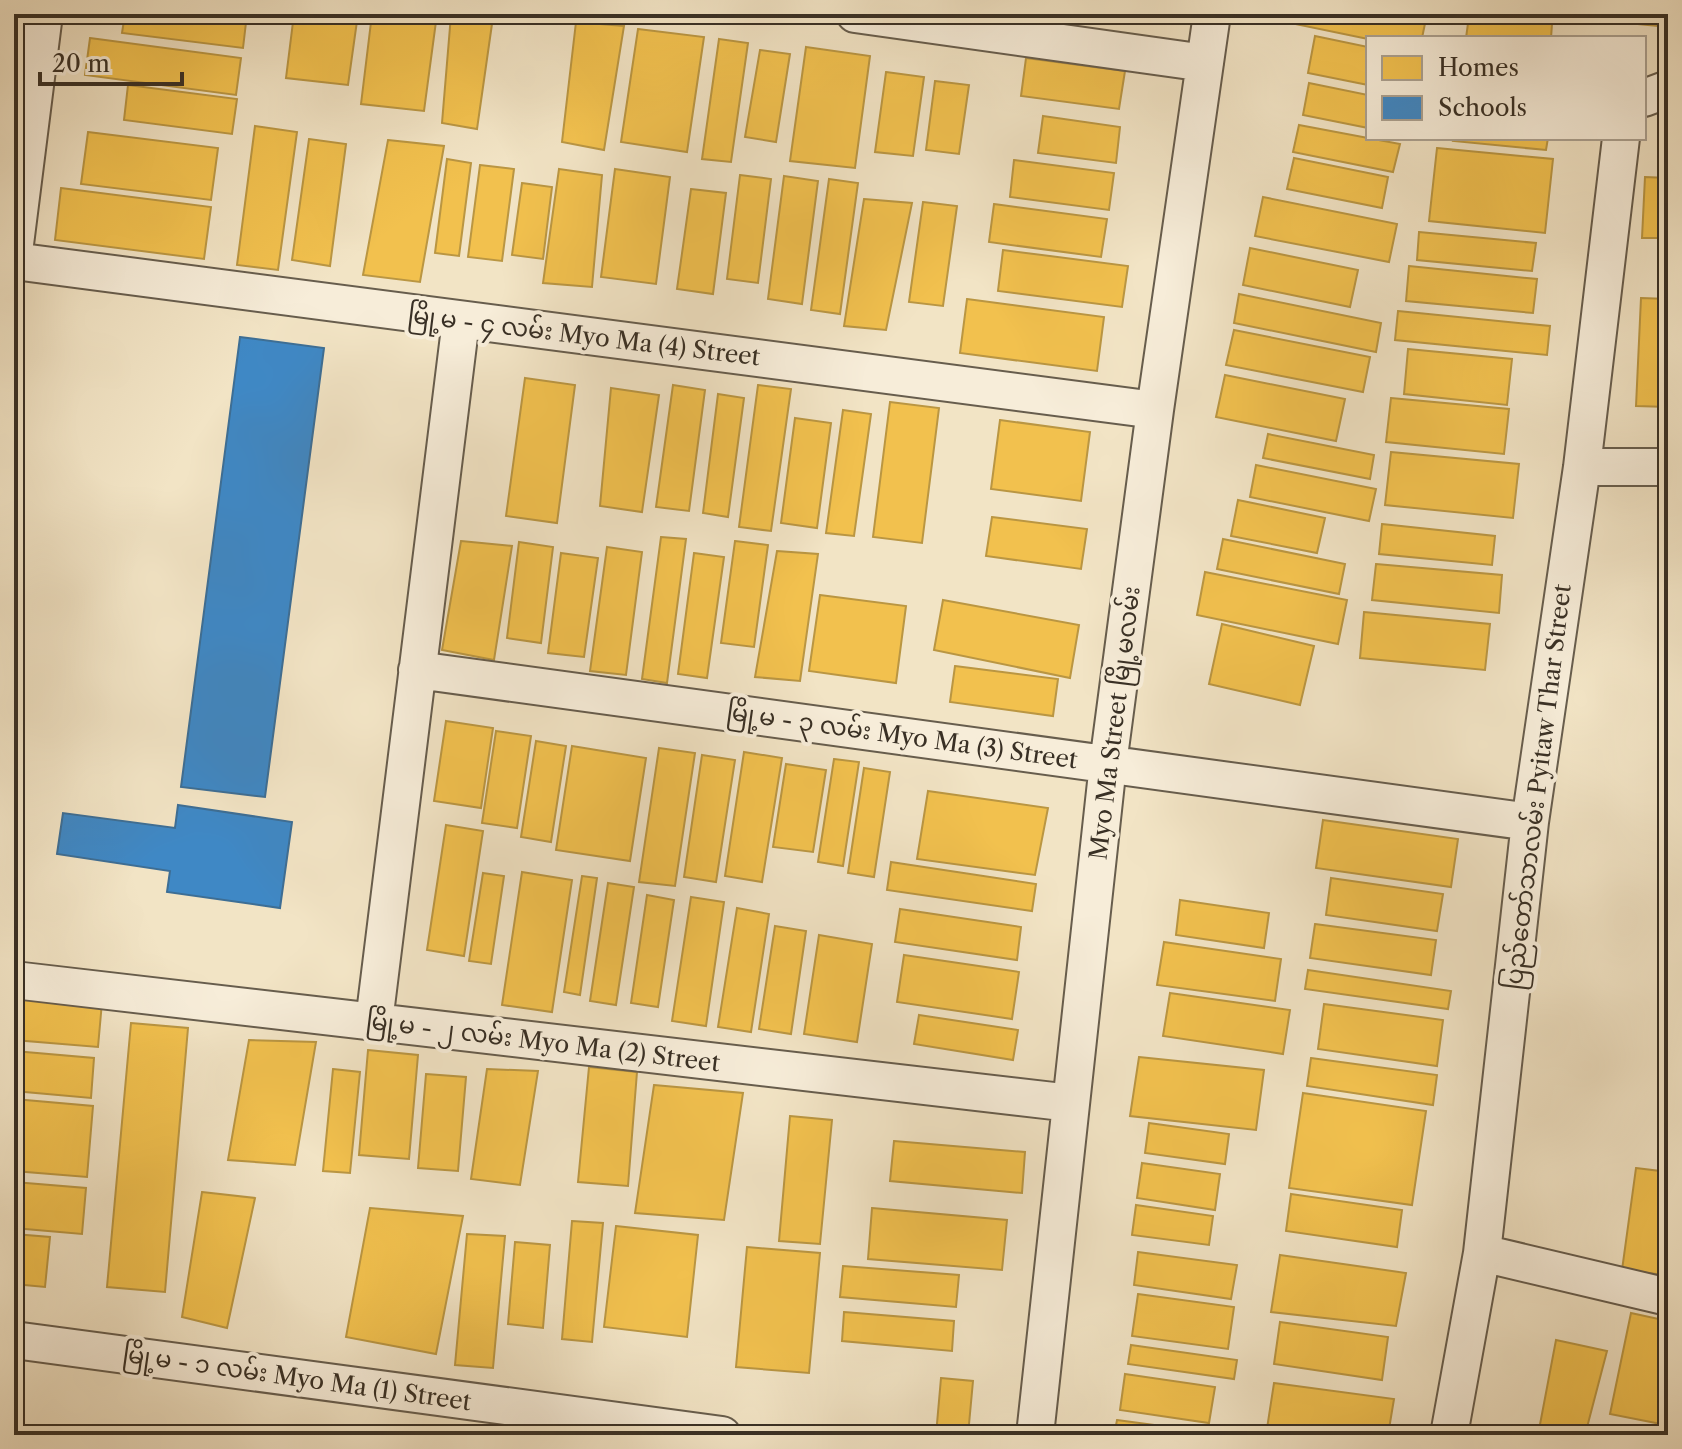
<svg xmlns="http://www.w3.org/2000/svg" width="1682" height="1449" viewBox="0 0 1682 1449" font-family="'Libre Caslon Text','Noto Sans Myanmar',serif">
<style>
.homes{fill:#f2c14e;stroke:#ba9642;stroke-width:2}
.schools{fill:#3f88c5;stroke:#3d6e95;stroke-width:2}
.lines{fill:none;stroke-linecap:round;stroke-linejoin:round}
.street-casing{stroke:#675d4d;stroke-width:40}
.street{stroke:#f7edd9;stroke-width:36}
.labels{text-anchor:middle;stroke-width:8;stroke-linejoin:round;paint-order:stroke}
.street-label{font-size:24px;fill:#393025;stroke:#f7edd9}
</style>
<rect width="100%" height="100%" fill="#f2e4c5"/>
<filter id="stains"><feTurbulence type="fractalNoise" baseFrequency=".0025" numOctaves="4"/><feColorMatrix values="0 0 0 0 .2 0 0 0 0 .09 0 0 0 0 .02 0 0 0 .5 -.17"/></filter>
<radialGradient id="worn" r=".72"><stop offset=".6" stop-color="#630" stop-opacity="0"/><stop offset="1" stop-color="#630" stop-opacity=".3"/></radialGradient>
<path class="homes" d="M125,14H247L243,48L122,33Z
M294,14H358L348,85L286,78Z
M372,14H437L424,111L361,104Z
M1267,14H1427L1422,38L1368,39L1266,18Z
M1575,14H1668V27L1575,18Z
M451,15L492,24L477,129L442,123Z
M1469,16L1552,24L1551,38H1466Z
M576,22L624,26L604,150L562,142Z
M638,29L704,37L687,152L621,142Z
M1315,36L1368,47V85L1308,73Z
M90,38L241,58L236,95L85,75Z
M719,39L748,43L731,162L702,159Z
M806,47L870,56L855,168L790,161Z
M760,50L790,54L776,142L745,137Z
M1026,58L1125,71L1119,109L1021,96Z
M886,72L924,77L913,156L875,152Z
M935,81L969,85L959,154L926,150Z
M1309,83L1368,95V128L1303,115Z
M128,85L237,99L232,134L124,120Z
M1043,116L1120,127L1116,163L1038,153Z
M1299,125L1400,144L1393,172L1293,152Z
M255,126L297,132L278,270L237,265Z
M88,132L218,148L211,200L81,184Z
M1454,138H1548L1546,150L1453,141Z
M309,139L346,144L330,266L292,260Z
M388,140L444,146L420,282L363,275Z
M1437,148L1553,159L1545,233L1429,221Z
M1294,158L1388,177L1382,208L1287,189Z
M447,159L471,163L459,256L435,253Z
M1014,160L1114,173L1109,210L1010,197Z
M480,165L514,169L502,261L468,257Z
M559,169L602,175L592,287L543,283Z
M615,169L670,177L656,284L601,277Z
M740,175L771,179L758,283L727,279Z
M784,176L818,181L802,304L768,299Z
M1645,177L1668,178V238H1642Z
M829,179L858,183L840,314L811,310Z
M522,183L552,187L543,259L512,255Z
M61,188L211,207L204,259L55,240Z
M691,189L726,193L713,294L677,289Z
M1263,197L1397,224L1389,262L1255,236Z
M864,199L912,203L886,330L844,326Z
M923,202L957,206L943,306L909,302Z
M994,204L1107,219L1101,257L989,242Z
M1419,232L1536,243L1532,271L1417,260Z
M1250,248L1358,270L1350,307L1243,285Z
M1003,250L1128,266L1122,307L998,291Z
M1409,266L1537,279L1533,313L1406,301Z
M1239,294L1381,323L1376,352L1234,323Z
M1641,298L1668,299V407L1636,406Z
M967,299L1104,317L1097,371L960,353Z
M1398,311L1550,326L1547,355L1395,340Z
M1234,330L1370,357L1363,392L1226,365Z
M1408,349L1512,359L1507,405L1404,394Z
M1225,375L1345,399L1336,441L1216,417Z
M525,378L575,385L557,523L506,516Z
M673,385L705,390L689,511L656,507Z
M758,385L791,389L771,531L739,527Z
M611,388L659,395L642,512L600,506Z
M718,394L744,398L728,517L703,513Z
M1391,398L1509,409L1504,454L1386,442Z
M890,402L939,408L922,543L873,537Z
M843,410L871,414L854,536L826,533Z
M795,418L831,423L817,528L781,523Z
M1000,420L1090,432L1081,501L991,489Z
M1268,434L1374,455L1370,479L1263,458Z
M1391,452L1519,464L1513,518L1385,505Z
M1256,465L1376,489L1369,521L1250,497Z
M1238,500L1325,518L1317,553L1231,536Z
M992,517L1087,529L1081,569L986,556Z
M1382,524L1495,536L1492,565L1379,554Z
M661,537L686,539L667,683L642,679Z
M1223,539L1345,564L1339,594L1217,569Z
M461,541L512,546L494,660L442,650Z
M735,541L768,545L754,647L721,643Z
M519,542L553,547L541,643L507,638Z
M607,547L642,552L626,675L590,671Z
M777,551L818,554L800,681L755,677Z
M561,553L598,558L584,657L548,653Z
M694,553L724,557L707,678L678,674Z
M1376,564L1502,575L1499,613L1372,600Z
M1205,572L1347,600L1338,644L1197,615Z
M820,595L906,606L896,683L809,671Z
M943,600L1079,625L1070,678L934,650Z
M1364,612L1490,624L1485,670L1360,658Z
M1222,624L1314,646L1300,705L1209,684Z
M955,666L1058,679L1053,716L950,702Z
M446,721L493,728L481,808L434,801Z
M496,731L531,736L517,828L482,823Z
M536,741L566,746L551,842L521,837Z
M572,746L646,758L630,861L556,850Z
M659,748L695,753L675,886L639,882Z
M744,752L782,758L762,882L725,876Z
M702,755L735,760L716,882L684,877Z
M834,759L859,762L843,866L818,862Z
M786,764L826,770L813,852L773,847Z
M864,768L890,772L874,877L848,873Z
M928,791L1048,808L1035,875L917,859Z
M1323,820L1458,839L1451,887L1316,868Z
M446,825L483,831L464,956L427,950Z
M891,862L1036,884L1032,911L887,890Z
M522,872L572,880L552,1012L502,1005Z
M483,873L504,876L491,964L469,961Z
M582,876L597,878L580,995L564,992Z
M1331,878L1443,894L1437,931L1326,915Z
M608,883L634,887L616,1005L590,1001Z
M647,895L674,900L658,1007L631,1003Z
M691,897L724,902L706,1026L672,1021Z
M1180,900L1269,913L1264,948L1176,935Z
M737,908L769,914L751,1032L718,1027Z
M900,909L1021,927L1017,960L895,942Z
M1315,924L1436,940L1431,975L1310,958Z
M775,926L806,931L791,1034L759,1029Z
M819,935L872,944L857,1042L804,1034Z
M1164,942L1281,959L1275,1001L1157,985Z
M904,955L1019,972L1012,1019L897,1002Z
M1308,970L1451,991L1448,1009L1305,989Z
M1170,993L1290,1010L1283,1054L1163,1036Z
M14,994L102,1002L98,1047L14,1040Z
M1324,1004L1443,1020L1437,1066L1318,1049Z
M919,1015L1018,1030L1013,1060L914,1044Z
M131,1023L188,1028L165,1292L107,1287Z
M249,1040L316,1042L295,1165L228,1160Z
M368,1050L418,1055L409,1159L359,1155Z
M14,1051L94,1058L91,1098L14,1091Z
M1139,1057L1264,1070L1256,1130L1130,1116Z
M1311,1058L1437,1075L1433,1105L1307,1086Z
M589,1067L637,1072L628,1186L578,1182Z
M333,1069L360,1072L350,1173L323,1171Z
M487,1069L538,1071L520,1185L471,1179Z
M426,1074L466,1077L458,1171L418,1168Z
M654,1085L743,1093L724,1220L635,1213Z
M1303,1093L1426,1111L1412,1205L1289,1188Z
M14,1099L93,1106L87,1177L14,1171Z
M790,1116L832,1120L820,1244L779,1241Z
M1149,1123L1229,1134L1225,1164L1145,1153Z
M894,1141L1025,1152L1022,1193L890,1181Z
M1142,1163L1220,1174L1215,1210L1137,1198Z
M1636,1168L1668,1172V1251L1665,1275L1622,1270Z
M14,1182L86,1188L82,1234L14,1228Z
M202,1192L255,1198L227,1328L182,1317Z
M1291,1194L1402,1210L1397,1247L1286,1231Z
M1136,1205L1213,1216L1209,1245L1132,1235Z
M370,1208L463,1216L436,1354L346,1337Z
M872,1208L1007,1220L1002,1270L868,1259Z
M572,1221L603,1223L592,1342L562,1339Z
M616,1226L698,1235L687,1337L604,1327Z
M14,1234L50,1237L45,1287L14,1284Z
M467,1234L505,1236L493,1368L455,1365Z
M515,1242L550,1245L543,1328L508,1324Z
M747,1247L820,1253L809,1373L736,1367Z
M1138,1252L1237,1265L1231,1299L1134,1285Z
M1280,1255L1406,1273L1396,1326L1271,1312Z
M843,1266L959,1275L956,1307L840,1297Z
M1138,1294L1234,1307L1228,1349L1132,1336Z
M844,1312L954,1321L952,1351L842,1341Z
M1631,1313L1668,1321L1666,1425L1610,1414Z
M1280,1322L1388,1337L1382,1380L1274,1364Z
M1556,1340L1607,1351L1585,1435H1538Z
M1131,1345L1237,1360L1234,1379L1128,1364Z
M1125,1374L1215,1387L1209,1423L1120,1410Z
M941,1378L973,1381L968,1435H936Z
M1274,1383L1394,1399L1388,1435H1266Z
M1117,1420L1207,1432L1206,1435H1114Z"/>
<path class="schools" d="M240,337L324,348L265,797L181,787Z
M178,805L292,822L280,908L167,892L170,871L57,854L63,813L175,828Z"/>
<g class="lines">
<defs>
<path id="street" d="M855,14L1205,63
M1644,98L1668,89
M14,252L44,14
M14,261L1155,410
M1582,467H1668
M417,670L1530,822
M14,980L1071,1103
M374,1022L461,320
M1482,1253L1668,1297
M14,1340L722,1435
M1035,1435L1108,764L1155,410L1212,14
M1449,1435L1482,1253L1530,822L1582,467L1621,138"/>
</defs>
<use href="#street" class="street-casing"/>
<use href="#street" class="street"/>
</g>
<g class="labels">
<g class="street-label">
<text transform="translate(584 336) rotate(7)" y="8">မြို့မ - ၄ လမ်း Myo Ma (4) Street</text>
<text transform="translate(1115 723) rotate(-83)" y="8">Myo Ma Street မြို့မလမ်း</text>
<text transform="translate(902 736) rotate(8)" y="8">မြို့မ - ၃ လမ်း Myo Ma (3) Street</text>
<text transform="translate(1538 787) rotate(-83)" y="8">ပြည်တော်သာလမ်း Pyitaw Thar Street</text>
<text transform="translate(543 1042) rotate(7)" y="8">မြို့မ - ၂ လမ်း Myo Ma (2) Street</text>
<text transform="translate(297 1378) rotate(8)" y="8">မြို့မ - ၁ လမ်း Myo Ma (1) Street</text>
</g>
</g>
<rect width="1682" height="1449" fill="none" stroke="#f2e4c5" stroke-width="48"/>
<rect x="16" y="16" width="1650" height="1417" fill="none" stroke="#393025" stroke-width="4"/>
<rect x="24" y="24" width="1634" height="1401" fill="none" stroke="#393025" stroke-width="2"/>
<rect x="1366" y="36" width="280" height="104" fill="#f7edd9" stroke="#aba191" stroke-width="2"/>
<rect x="1382" y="56" width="40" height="24" fill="#f2c14e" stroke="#aba191" stroke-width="2"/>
<text x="1438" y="76" font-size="24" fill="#393025">Homes</text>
<rect x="1382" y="96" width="40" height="24" fill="#3f88c5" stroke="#aba191" stroke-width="2"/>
<text x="1438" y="116" font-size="24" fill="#393025">Schools</text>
<path d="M40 72v12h142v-12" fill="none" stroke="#393025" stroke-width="4"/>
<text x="52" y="72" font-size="24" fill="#393025" stroke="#f7edd9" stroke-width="6" paint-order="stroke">20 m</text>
<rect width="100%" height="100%" filter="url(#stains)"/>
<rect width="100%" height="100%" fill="url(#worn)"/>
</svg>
